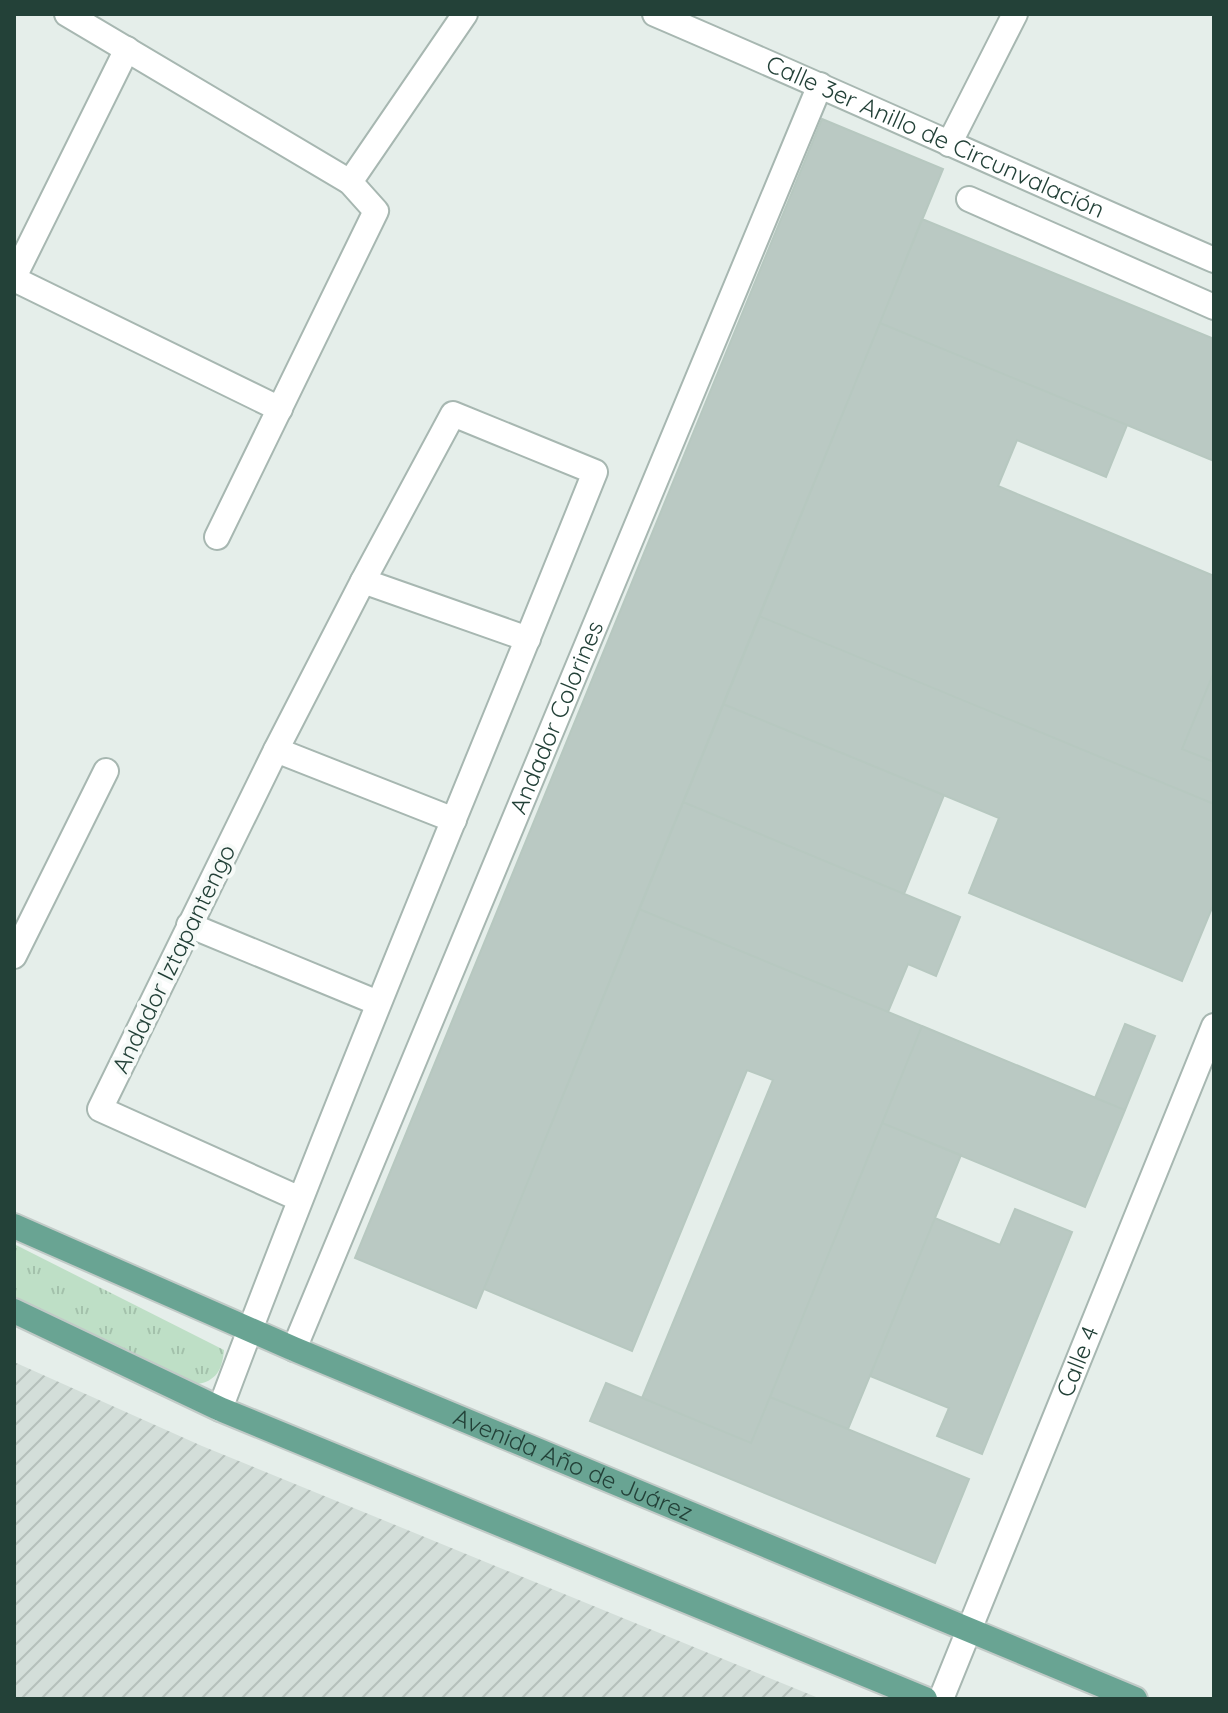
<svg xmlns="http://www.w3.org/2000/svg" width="1228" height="1713" viewBox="0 0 1228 1713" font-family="Quicksand,sans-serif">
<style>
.industrial{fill:url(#industrial-furrows)}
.park{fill:url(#park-tufts)}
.building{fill:#bac9c3;stroke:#b7c8c0;stroke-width:2}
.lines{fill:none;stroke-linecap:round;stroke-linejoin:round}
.minor-casing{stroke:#a7b7b1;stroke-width:28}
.major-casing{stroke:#c1cac7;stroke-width:28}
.minor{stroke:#fff;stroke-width:24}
.major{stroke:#69a493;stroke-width:24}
.labels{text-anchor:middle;stroke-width:8;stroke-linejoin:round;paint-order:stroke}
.street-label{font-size:24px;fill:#234138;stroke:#f6faf8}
</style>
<defs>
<pattern id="industrial-furrows" width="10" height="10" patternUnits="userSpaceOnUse" patternTransform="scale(2)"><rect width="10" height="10" fill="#d3ded9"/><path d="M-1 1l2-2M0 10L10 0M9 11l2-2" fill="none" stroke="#b5c0bb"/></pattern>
<pattern id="park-tufts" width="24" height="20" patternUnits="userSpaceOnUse" patternTransform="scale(2)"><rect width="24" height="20" fill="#bedfc6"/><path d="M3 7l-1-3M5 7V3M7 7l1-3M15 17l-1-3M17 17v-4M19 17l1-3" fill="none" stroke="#a3c1ab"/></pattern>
</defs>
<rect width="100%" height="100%" fill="#e5eeea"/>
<path class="industrial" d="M14,1362L202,1446L821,1699H14Z"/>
<path class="park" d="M14,1244L224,1350C222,1373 214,1383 191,1385L14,1301Z"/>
<path class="building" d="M822,119L943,169L476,1308L355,1258Z
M922,219L1214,339V461L880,323Z
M880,323L1127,425L1106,477L1017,440L998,486L1214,576V672L1182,749L1214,762V804L759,616Z
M759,616L1214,804V903L1182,981L969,893L999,818L723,704Z
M1214,672V762L1182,749Z
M723,704L944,795L904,894L683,802Z
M683,802L960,917L936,976L908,964L888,1012L639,909Z
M639,909L922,1026L751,1443L642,1398L773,1080L747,1070L632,1351L484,1289Z
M1125,1024L1155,1036L1125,1110L1095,1098Z
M922,1026L1125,1110L1085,1207L882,1123Z
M882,1123L961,1155L848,1429L770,1397Z
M1015,1209L1072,1232L982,1454L937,1436L949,1408L870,1376L935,1218L1000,1245Z
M606,1383L751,1443L770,1397L969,1479L935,1563L590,1421Z"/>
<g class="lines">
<defs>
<g id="minor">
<path d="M67,14L350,182L376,211L217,537"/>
<path id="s1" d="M655,14C842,94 1027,179 1214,260"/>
<path d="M949,144L1015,14"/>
<path d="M350,182L465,14"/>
<path d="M969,199L1214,307"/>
<path d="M14,277L127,49"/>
<path d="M14,279L280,409"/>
<path d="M363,581L528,639"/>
<path d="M276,750L454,820"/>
<path d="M189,925L378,1003"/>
<path d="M14,956L106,771"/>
<path id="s2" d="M294,1349L820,85"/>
<path d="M220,1409C338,1094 470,784 595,472L453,414L363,581L276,750L100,1109L300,1199"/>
<path id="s3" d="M941,1699L1214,1026"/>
</g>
<g id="major">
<path id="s4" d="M14,1226L294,1349L1135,1699"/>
<path d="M14,1311L220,1409L925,1699"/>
</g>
</defs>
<use href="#minor" class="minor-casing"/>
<use href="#major" class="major-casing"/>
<use href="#minor" class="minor"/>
<use href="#major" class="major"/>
</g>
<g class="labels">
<g class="street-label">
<text dy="8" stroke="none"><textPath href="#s1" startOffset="306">Calle 3er Anillo de Circunvalación</textPath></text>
<text dy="8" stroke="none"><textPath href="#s2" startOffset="684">Andador Colorines</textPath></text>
<text transform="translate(174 959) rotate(-64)" y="8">Andador Iztapantengo</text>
<text dy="8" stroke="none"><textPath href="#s3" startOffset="364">Calle 4</textPath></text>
<text dy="8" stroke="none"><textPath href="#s4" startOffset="608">Avenida Año de Juárez</textPath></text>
</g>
</g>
<rect width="1228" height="1713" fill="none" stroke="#234138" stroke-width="32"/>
</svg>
